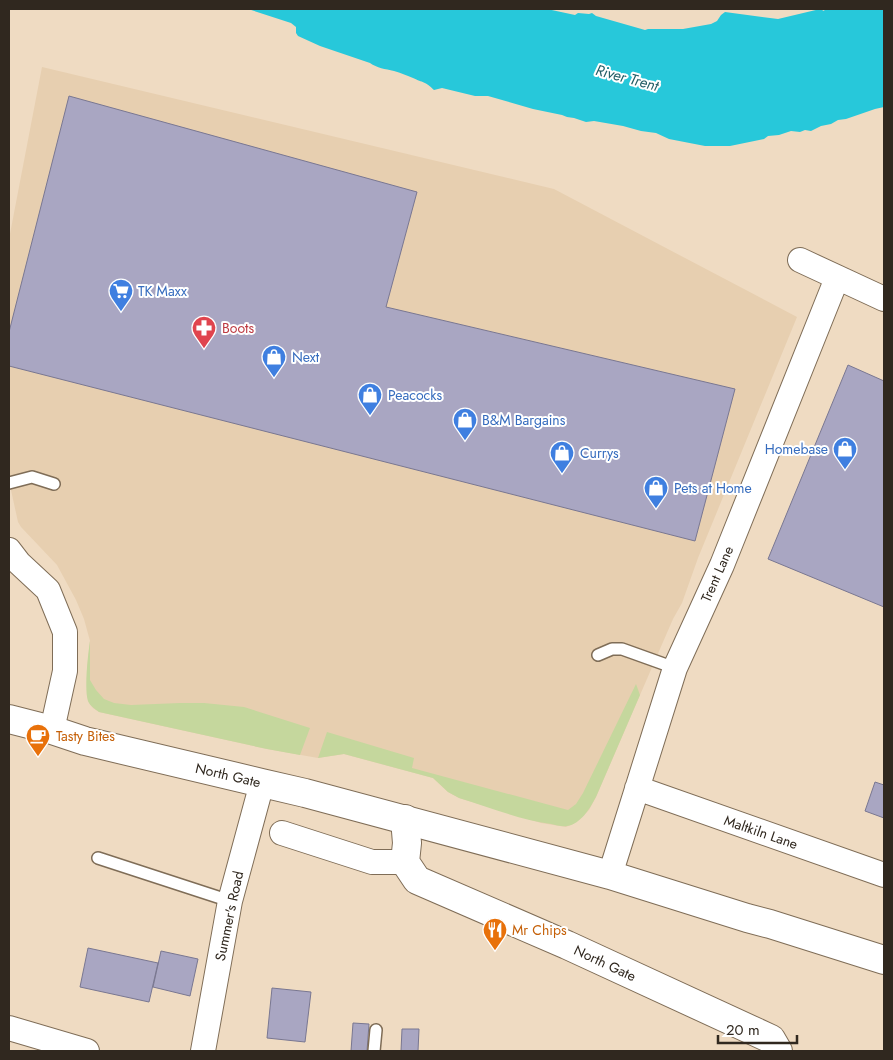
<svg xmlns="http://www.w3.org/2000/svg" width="893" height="1060" viewBox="0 0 893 1060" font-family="Jost,sans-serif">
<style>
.built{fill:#e7cfb0}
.green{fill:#c5d79d}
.water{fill:#27c8da}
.building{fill:#a9a6c2;stroke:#797791}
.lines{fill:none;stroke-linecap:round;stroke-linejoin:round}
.service-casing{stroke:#7f6d57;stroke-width:14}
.minor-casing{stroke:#7f6d57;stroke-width:26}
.tertiary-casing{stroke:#7f6d57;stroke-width:30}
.secondary-casing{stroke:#7f6d57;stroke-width:30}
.service{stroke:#fff;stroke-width:11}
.minor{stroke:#fff;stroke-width:24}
.tertiary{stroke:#fff;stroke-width:28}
.secondary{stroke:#fff;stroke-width:28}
.labels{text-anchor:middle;stroke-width:4;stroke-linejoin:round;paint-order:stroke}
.shop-label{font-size:14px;fill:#366cbe;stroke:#fff;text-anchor:start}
.health-label{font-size:14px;fill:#be3a42;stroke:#fff;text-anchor:start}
.street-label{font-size:14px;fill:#30281f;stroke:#fff}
.food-label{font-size:14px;fill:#c56008;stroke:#fff;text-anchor:start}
.water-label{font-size:15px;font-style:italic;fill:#245f67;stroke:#fff}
</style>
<rect width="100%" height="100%" fill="#efdbc2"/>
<path class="built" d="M42,67L554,189L797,317L698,558L682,603L673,619L640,695L596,797L589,810L580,819L573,824L566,827L541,823L459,798L448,792L433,778L344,754L318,758L267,749L99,712L93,708L88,701L87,692V669L90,641L84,619L76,600L57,565L21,527L18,522L9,481V239Z"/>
<path class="green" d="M90,641V680L96,690L104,699L114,703L131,705L180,703H204L244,707L310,728L300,755L267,749L99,712C95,709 90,706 88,701C84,689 88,654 90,641Z
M636,684L640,695L596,797C590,808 581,824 567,826C562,827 556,825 551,824C520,820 489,807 459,798L448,792L433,778L344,754L318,758L327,732L414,758L412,768L568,810L576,804L583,793Z"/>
<path class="water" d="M248,9H547L575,15L578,13L589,14L592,13L596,16L645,30L648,29H683L711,24L717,21L721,15L725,12L778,19L820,9L824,11L825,9H884V107L875,109L846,119L838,120L831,124L821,126L811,131L805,130L800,132L791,131L779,135L768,136L764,139L730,146H705L669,139L656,133L641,131L623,126L594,121L586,122L574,118L567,117L562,115L533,109L488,96H475L442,88L434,90C425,81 423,83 413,78C406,75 401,73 394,71C385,69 377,68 370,63L320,46L298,36L296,33V27L291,23Z"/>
<path class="building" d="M69,96L417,192L386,307L735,389L695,541L9,366V332Z
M848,365L884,381V607L768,559Z
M875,782L884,785V818L865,811Z
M88,948L158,963L149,1002L80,987Z
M161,951L198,959L190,996L153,987Z
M272,988L311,992L305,1042L267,1038Z
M353,1023L369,1024L367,1051H351Z
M402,1029H419L418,1051H401Z"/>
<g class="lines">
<defs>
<path id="service" d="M9,483L32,477L54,484
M598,655L612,649H622L675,668
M98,858L230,901
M374,1051L376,1030"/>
<path id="minor" d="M800,260L884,299
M9,550L19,563L48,590L65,632V671L52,730
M637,788L884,875
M282,833L372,862H405
M610,875L675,668L722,565L837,278
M9,1028L87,1051
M203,1051L230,901L262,783"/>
<path id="tertiary" d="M405,819L407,843L405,862L417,880L567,945L771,1039L778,1051"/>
<path id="secondary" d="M9,719L52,730L85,741L262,783L305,793L610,875L747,918L770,924L884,960"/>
</defs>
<use href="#service" class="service-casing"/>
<use href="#minor" class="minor-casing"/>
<use href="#tertiary" class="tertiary-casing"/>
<use href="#secondary" class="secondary-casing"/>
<use href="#service" class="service"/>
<use href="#minor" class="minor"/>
<use href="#tertiary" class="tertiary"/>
<use href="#secondary" class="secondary"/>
</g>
<defs>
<symbol id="supermarket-pin" viewBox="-11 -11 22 30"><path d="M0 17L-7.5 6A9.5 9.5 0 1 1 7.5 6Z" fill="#3f7fe0" stroke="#fff"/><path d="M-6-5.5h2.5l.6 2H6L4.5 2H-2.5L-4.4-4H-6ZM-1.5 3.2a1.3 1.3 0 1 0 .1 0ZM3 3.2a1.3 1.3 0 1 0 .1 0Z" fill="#fff"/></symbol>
<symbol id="pharmacy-pin" viewBox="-11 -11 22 30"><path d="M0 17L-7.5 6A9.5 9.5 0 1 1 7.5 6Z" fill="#e0444e" stroke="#fff"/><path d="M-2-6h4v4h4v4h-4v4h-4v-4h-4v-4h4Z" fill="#fff"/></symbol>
<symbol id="shop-pin" viewBox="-11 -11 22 30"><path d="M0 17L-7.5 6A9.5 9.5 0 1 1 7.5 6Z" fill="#3f7fe0" stroke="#fff"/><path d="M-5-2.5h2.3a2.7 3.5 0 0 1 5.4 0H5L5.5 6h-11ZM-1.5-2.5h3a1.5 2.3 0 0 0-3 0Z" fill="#fff"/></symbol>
<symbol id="cafe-pin" viewBox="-11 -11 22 30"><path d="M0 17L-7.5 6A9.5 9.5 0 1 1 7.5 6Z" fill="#e8710a" stroke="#fff"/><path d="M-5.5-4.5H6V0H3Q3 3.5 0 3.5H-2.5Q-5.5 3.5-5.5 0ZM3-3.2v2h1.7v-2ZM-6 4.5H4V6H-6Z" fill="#fff"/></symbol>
<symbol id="restaurant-pin" viewBox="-11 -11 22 30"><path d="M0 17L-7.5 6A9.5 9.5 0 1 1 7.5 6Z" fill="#e8710a" stroke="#fff"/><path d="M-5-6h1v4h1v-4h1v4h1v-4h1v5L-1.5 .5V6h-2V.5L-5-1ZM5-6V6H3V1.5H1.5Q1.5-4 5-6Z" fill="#fff"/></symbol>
</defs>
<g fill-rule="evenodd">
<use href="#supermarket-pin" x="107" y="277" width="28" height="38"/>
<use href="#pharmacy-pin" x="190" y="314" width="28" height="38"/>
<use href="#shop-pin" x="260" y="343" width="28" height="38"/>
<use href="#shop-pin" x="356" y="381" width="28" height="38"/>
<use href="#shop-pin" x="451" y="406" width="28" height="38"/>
<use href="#shop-pin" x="831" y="435" width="28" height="38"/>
<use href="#shop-pin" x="548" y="439" width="28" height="38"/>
<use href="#shop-pin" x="642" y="474" width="28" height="38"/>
<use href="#cafe-pin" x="24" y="722" width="28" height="38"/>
<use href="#restaurant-pin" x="481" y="916" width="28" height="38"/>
</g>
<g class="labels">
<g class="shop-label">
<text x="138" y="296">TK Maxx</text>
<text x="292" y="362">Next</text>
<text x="388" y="400">Peacocks</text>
<text x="482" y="425">B&amp;M Bargains</text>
<text x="828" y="454" text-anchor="end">Homebase</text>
<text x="580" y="458">Currys</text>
<text x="674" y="493">Pets at Home</text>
</g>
<g class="health-label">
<text x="222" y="333">Boots</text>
</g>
<g class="street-label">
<text transform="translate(717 574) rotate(-66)" y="5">Trent Lane</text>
<text transform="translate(228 775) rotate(13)" y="5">North Gate</text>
<text transform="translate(761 832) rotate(19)" y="5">Maltkiln Lane</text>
<text transform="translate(229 916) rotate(-78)" y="5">Summer's Road</text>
<text transform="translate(605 963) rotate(25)" y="5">North Gate</text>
</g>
<g class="food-label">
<text x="56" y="741">Tasty Bites</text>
<text x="512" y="935">Mr Chips</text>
</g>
<g class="water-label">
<text transform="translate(627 78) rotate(15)" y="5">River Trent</text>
</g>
</g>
<rect width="893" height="1060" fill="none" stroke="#30281f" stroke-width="20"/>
<path d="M718 1035v8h79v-8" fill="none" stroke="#30281f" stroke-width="2.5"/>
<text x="726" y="1035" font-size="15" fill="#30281f" stroke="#ffffff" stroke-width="4" paint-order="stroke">20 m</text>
</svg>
